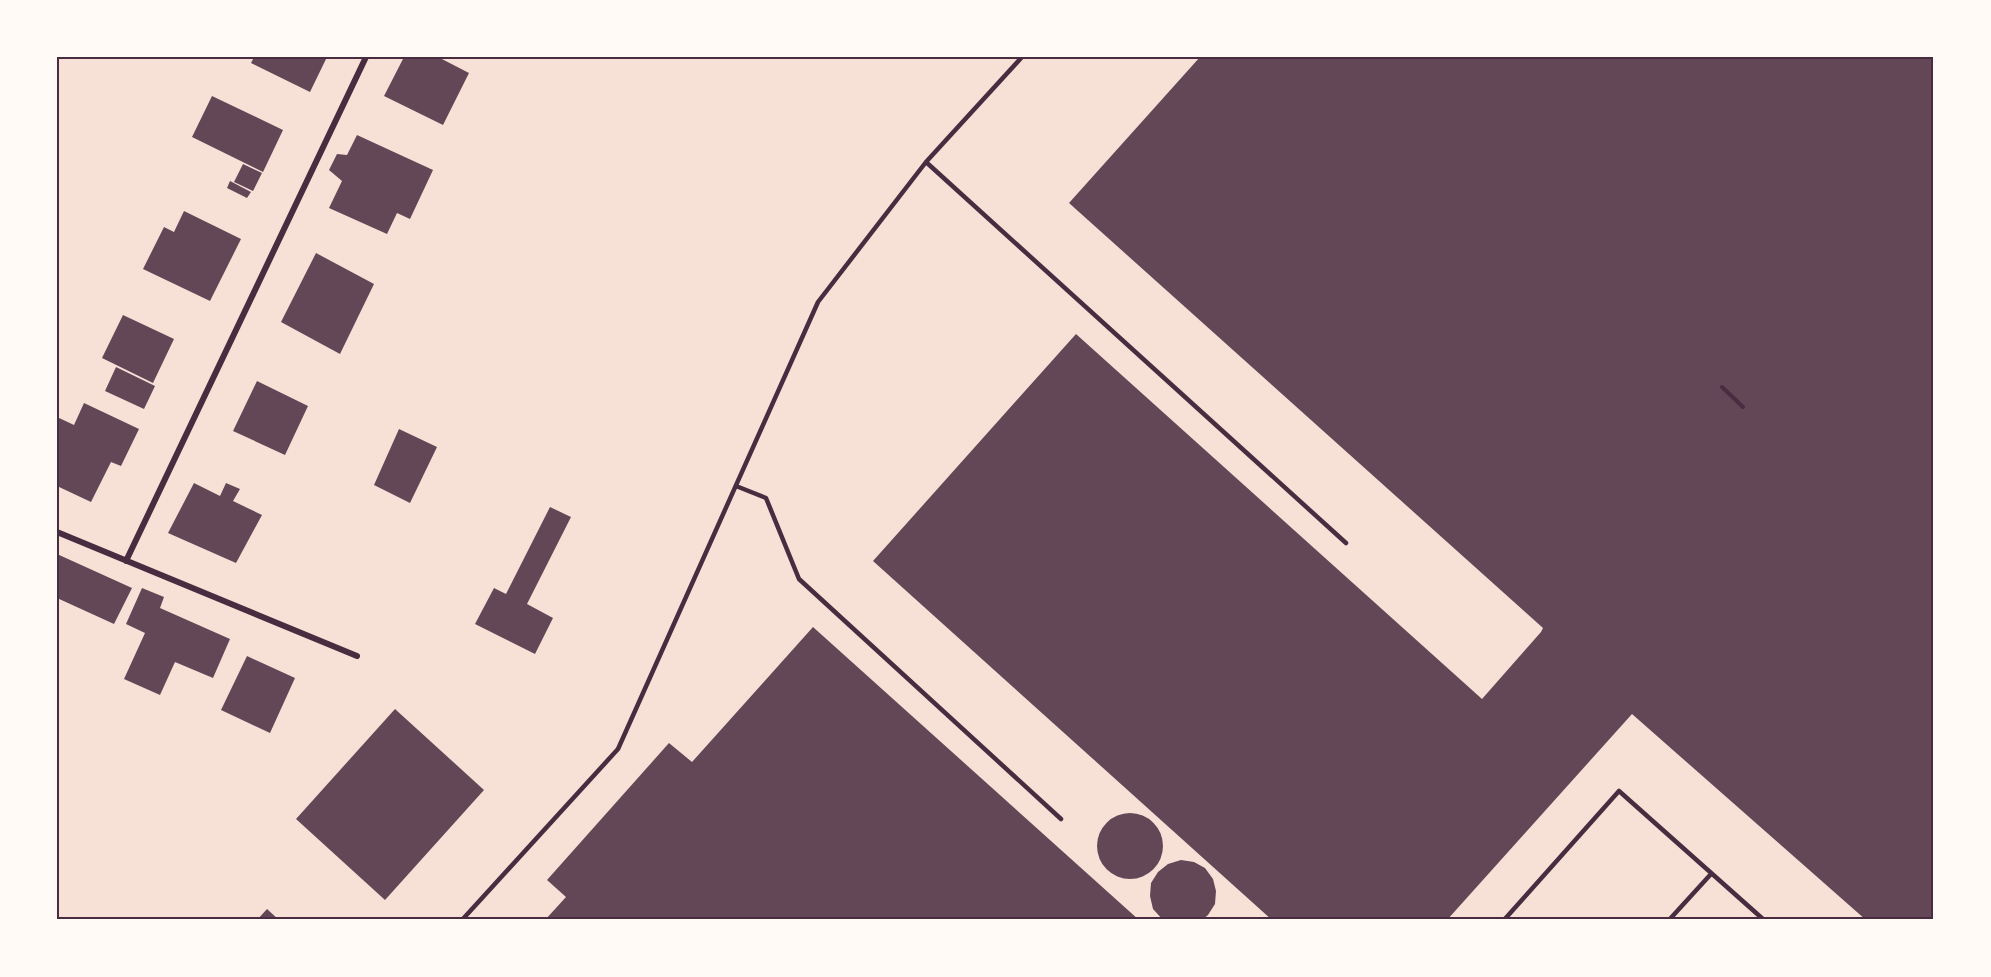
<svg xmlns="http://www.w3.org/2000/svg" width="1991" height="977" viewBox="0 0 1991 977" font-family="Jost,sans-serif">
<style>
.building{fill:#644757}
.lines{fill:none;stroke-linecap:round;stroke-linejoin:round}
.path{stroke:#4a2c40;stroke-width:4}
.service{stroke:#4a2c40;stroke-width:4.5}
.minor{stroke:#4a2c40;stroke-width:6}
.neatline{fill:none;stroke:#4a2c40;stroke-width:2}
</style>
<rect width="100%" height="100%" fill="#f7e1d7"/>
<path class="building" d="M254,57H327L310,92L251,63Z
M404,57H438L469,73L443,125L384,96Z
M1200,57H1934V920H1866L1632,714L1447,920H1272L873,561L1076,334L1482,699L1541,632L1543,628L1069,203Z
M212,96L283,130L263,172L192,137Z
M357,135L433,170L410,219L397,213L387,234L329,208L342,181L329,170L337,154L347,155Z
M243,164L262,173L253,191L234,182Z
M230,181L251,192L247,198L227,188Z
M184,211L241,239L210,301L143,269L164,227L174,232Z
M316,253L374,284L340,354L281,322Z
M123,315L174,339L153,383L102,358Z
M116,367L155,386L144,409L105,391Z
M257,381L308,406L285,455L233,431Z
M84,403L139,429L121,466L111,462L91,502L57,486V417L74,425Z
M399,429L437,447L410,503L374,485Z
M194,483L220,496L226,483L240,489L233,501L262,515L236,563L168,533Z
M550,507L571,517L527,604L553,618L535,654L475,624L494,588L506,594Z
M57,554L132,588L114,624L57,598Z
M142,588L164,597L160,608L230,639L213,678L175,662L160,695L124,679L145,633L126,624Z
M813,627L1139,920H545L566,897L547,880L669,743L692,762Z
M247,656L295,678L270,733L221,710Z
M395,709L484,790L385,900L296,819Z
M1097 846a33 33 0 1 1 66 0a33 33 0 1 1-66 0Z
M1181,860L1194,862L1205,868L1213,879L1216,891L1215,904L1208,915L1202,920H1163L1153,909L1150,896L1151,883L1158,872L1168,864Z
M267,909L279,920H257Z"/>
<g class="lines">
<path class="path" d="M1722,387L1743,407"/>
<path class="service" d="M926,162L1022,57
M736,486L766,498L799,579L1061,819
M462,920L618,749L818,302L926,162L1346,543
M1504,920L1619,791L1764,920
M1669,920L1711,874"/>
<path class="minor" d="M57,532L357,656
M126,561L366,57"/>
</g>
<rect width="1991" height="977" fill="none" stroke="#fffaf5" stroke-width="117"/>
<rect x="58" y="58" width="1874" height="860" class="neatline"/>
</svg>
